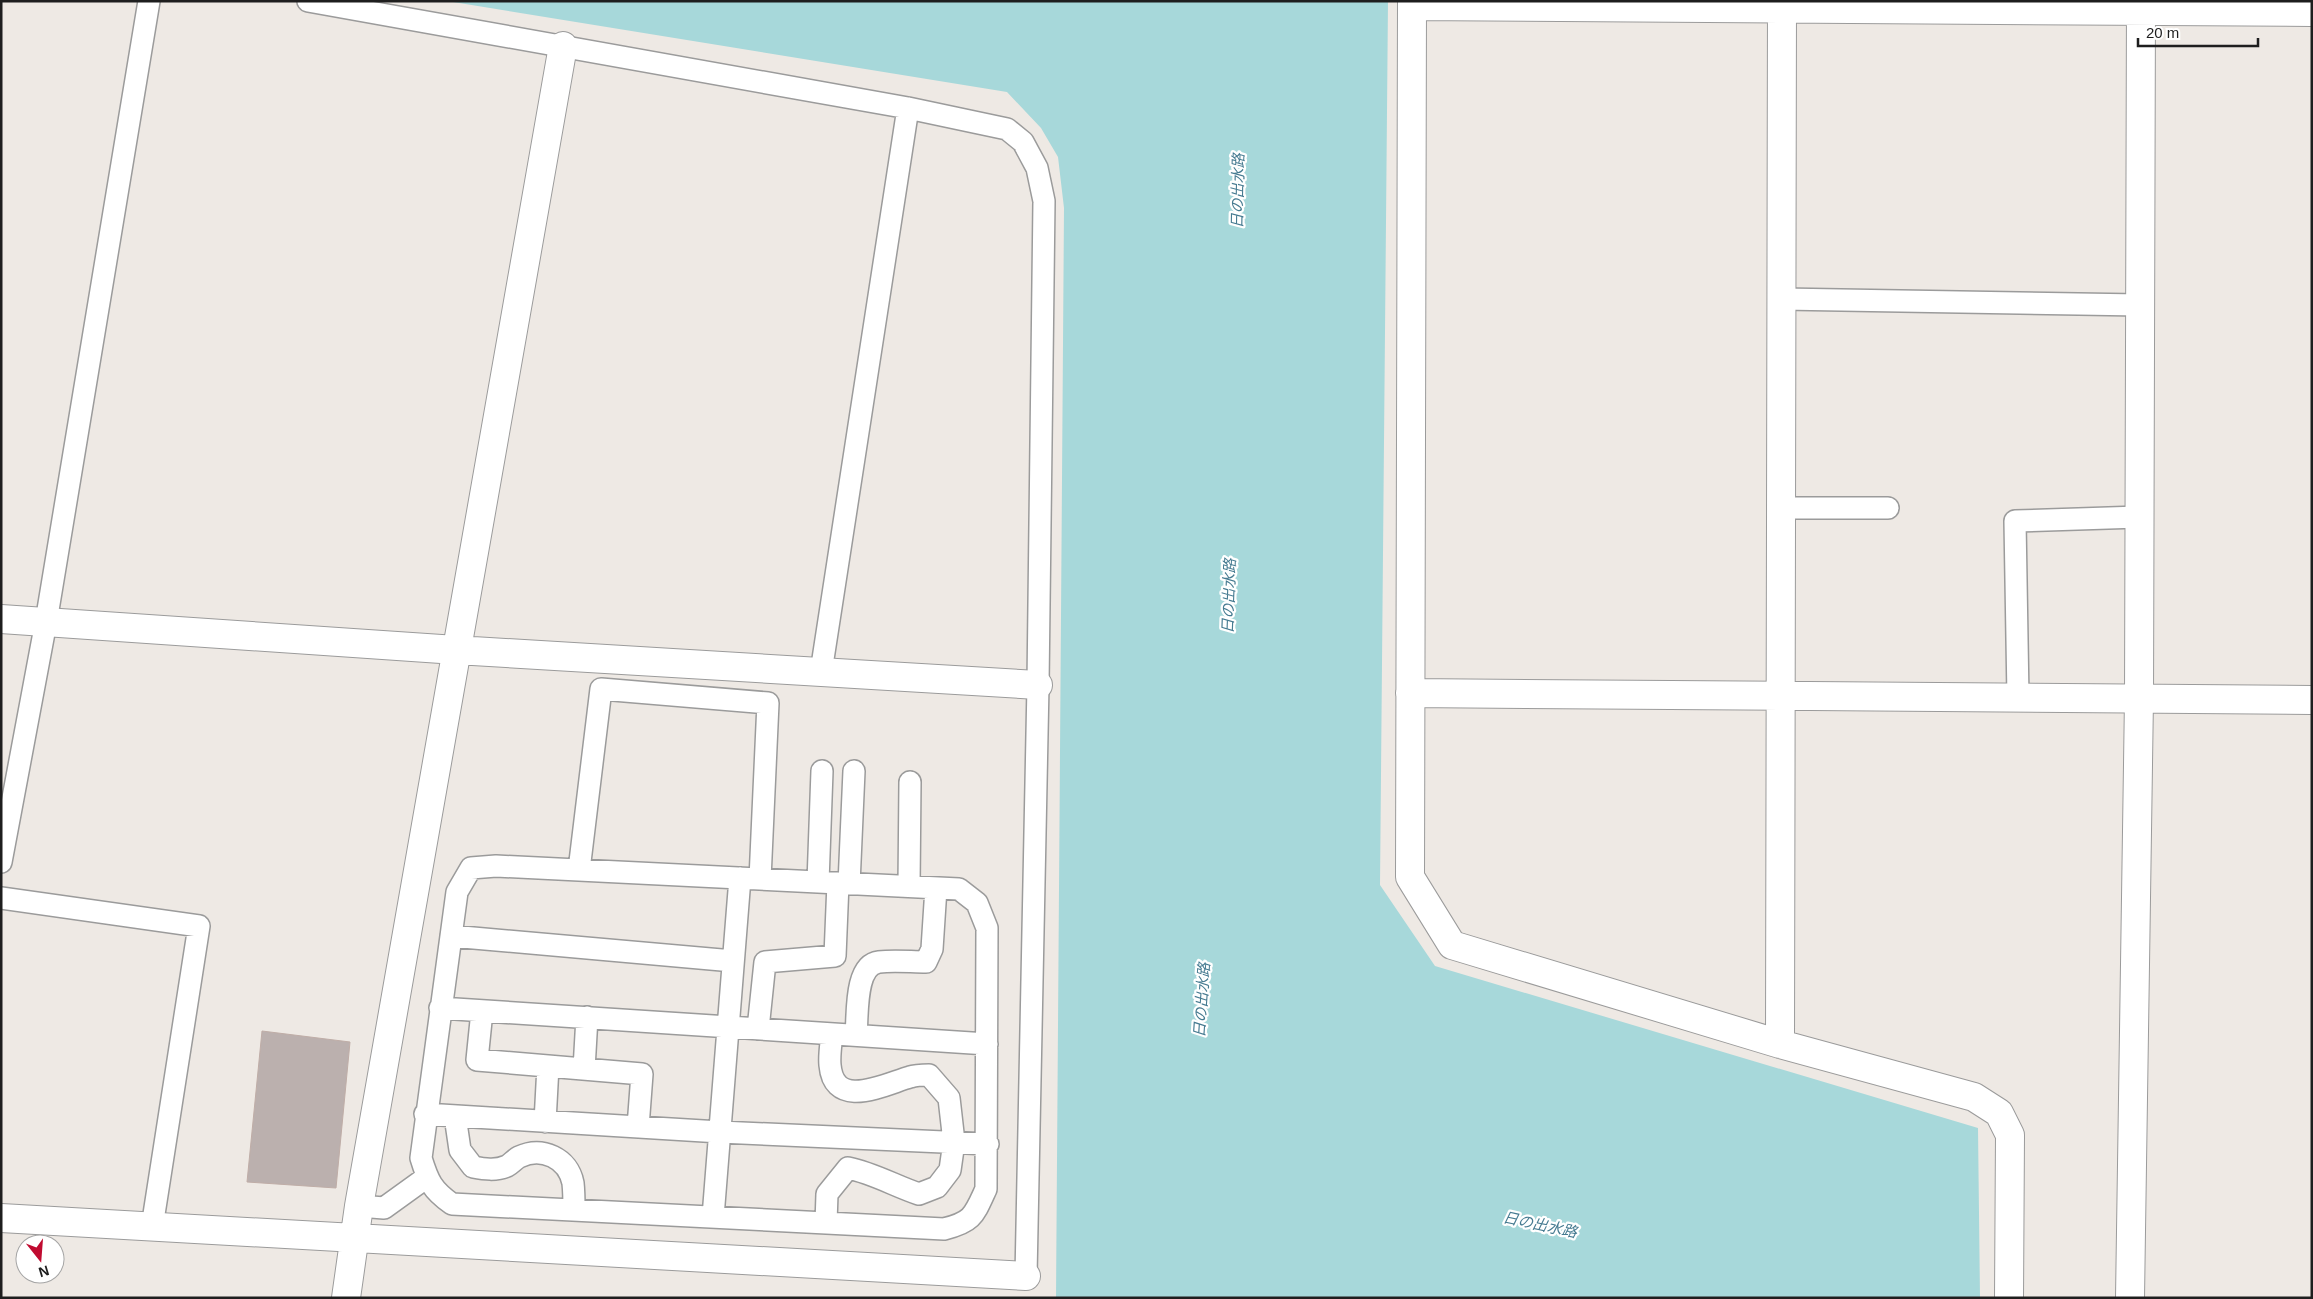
<svg xmlns="http://www.w3.org/2000/svg" width="2313" height="1299" viewBox="0 0 2313 1299" font-family="Helvetica,'Noto Sans JP',sans-serif">
<style>
.water{fill:#a7d8da}
.building{fill:#bbb0ae;stroke:#bfada7}
.lines{fill:none;stroke-linecap:round;stroke-linejoin:round}
.service-casing{stroke:#9b9b9b;stroke-width:24}
.minor-casing{stroke:#9b9b9b;stroke-width:30}
.service{stroke:#fff;stroke-width:21}
.minor{stroke:#fff;stroke-width:28}
.labels{text-anchor:middle;stroke-width:4.5;stroke-linejoin:round;paint-order:stroke}
.water-label{font-size:15px;font-style:italic;fill:#467b91;stroke:#fff}
</style>
<rect width="100%" height="100%" fill="#eee9e4"/>
<path class="water" d="M447,1H1388L1380,885L1435,966L1978,1128L1980,1298H1056L1064,208L1058,157L1041,128L1007,92Z"/>
<path class="building" d="M262,1031L350,1042L336,1188L247,1182Z"/>
<g class="lines">
<defs>
<path id="service" d="M308,1L908,108L1007,129L1023,142L1037,168L1044,201L1038,685L1026,1276
M1782,299L2140,305
M1781,508H1888
M821,672L908,108
M2018,698L2015,521L2139,517
M1,862L46,622L149,1
M496,866L959,889L977,903L987,928L986,1189C974,1215 973,1222 944,1229L452,1204C432,1190 428,1181 421,1158L457,892L471,868Z
M579,870L601,689L768,703L760,879
M818,882L822,771
M849,884L854,771
M909,886L910,782
M1,898L199,926L152,1227
M451,936L733,961
M440,1008L987,1044
M482,1011L477,1060L642,1074L638,1127
M758,1029L765,962L835,956L838,883
M856,1035C858,1016 854,965 879,962C894,960 911,962 926,962L932,949L936,888
M584,1069L587,1017
M425,1114L720,1132L988,1144
M455,1116L460,1150L473,1167C484,1169 496,1171 507,1166C511,1164 515,1159 519,1157C542,1146 568,1158 573,1183C574,1192 574,1201 574,1210
M545,1122L548,1066
M359,1206L384,1208L427,1177
M713,1217L740,878
M826,1223L827,1194L848,1168C873,1173 895,1186 919,1194L937,1187L950,1170L954,1142L949,1098L929,1075C923,1075 916,1075 910,1077C885,1084 834,1111 830,1065C829,1055 831,1044 832,1034"/>
<path id="minor" d="M1412,1L1410,877L1452,945L1780,1044L1974,1097L1999,1113L2010,1135L2009,1298
M1412,6L2312,12
M1,619L456,650L1038,685
M1410,693L2312,700
M1780,1044L1782,1
M1,1218L1026,1276
M346,1298L359,1206L563,46
M2130,1298L2139,698L2141,1"/>
</defs>
<use href="#service" class="service-casing"/>
<use href="#minor" class="minor-casing"/>
<use href="#service" class="service"/>
<use href="#minor" class="minor"/>
</g>
<g class="labels">
<g class="water-label">
<text transform="translate(1238 191) rotate(-89)" y="5">日の出水路</text>
<text transform="translate(1229 596) rotate(-88)" y="5">日の出水路</text>
<text transform="translate(1202 1000) rotate(-86)" y="5">日の出水路</text>
<text transform="translate(1540 1225) rotate(12)" y="5">日の出水路</text>
</g>
</g>
<rect width="2313" height="1299" fill="none" stroke="#1e1e1e" stroke-width="5"/>
<g transform="translate(40 1259) rotate(163)"><circle r="24" fill="#ffffff" stroke="#a5a5a5"/>
<path d="M0-4L9 19L0 12L-9 19Z" fill="#c00b30"/>
<text y="-8" font-size="14" font-weight="bold" text-anchor="middle" fill="#1e1e1e">N</text>
</g>
<path d="M2138 38v8h120v-8" fill="none" stroke="#1e1e1e" stroke-width="2.5"/>
<text x="2146" y="38" font-size="15" fill="#1e1e1e" stroke="#ffffff" stroke-width="4" paint-order="stroke">20 m</text>
</svg>
